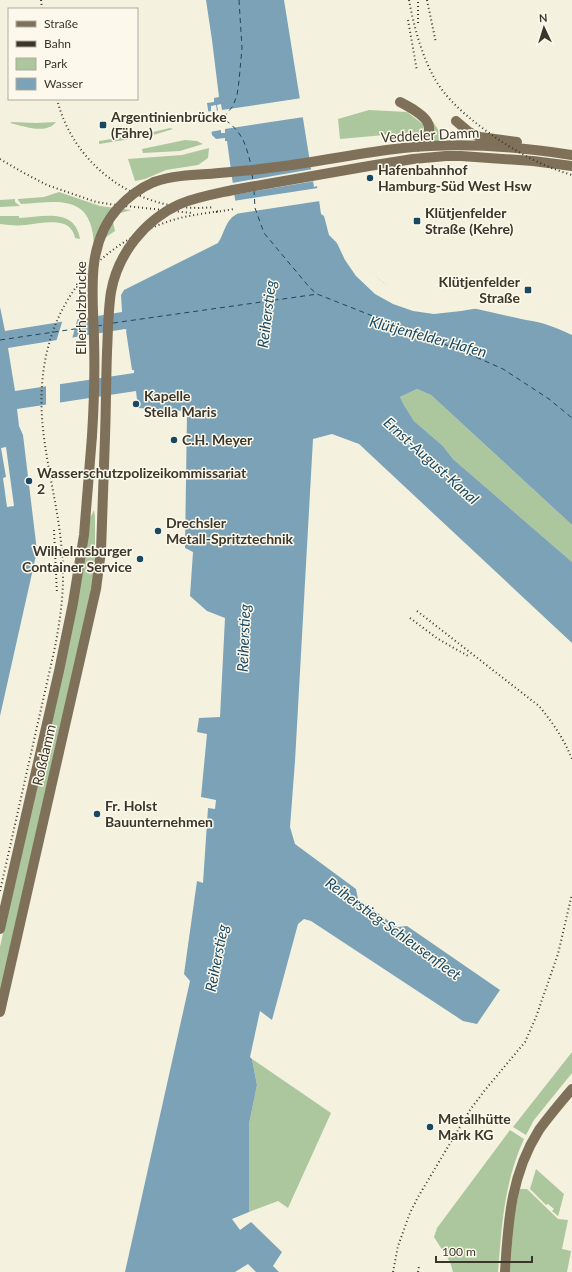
<svg xmlns="http://www.w3.org/2000/svg" width="572" height="1272" viewBox="0 0 572 1272" font-family="Lato,sans-serif">
<style>
.green{fill:#acc79d}
.water{fill:#7ba2b6;fill-rule:evenodd}
.pier{fill:#f5f1df}
.lines{fill:none;stroke-linecap:round;stroke-linejoin:round}
.ferry{stroke:#1a4862;stroke-width:1;stroke-dasharray:5 4;stroke-linecap:butt}
.major{stroke:#7f7159;stroke-width:10}
.rail{stroke:#3c3529;stroke-width:2;stroke-dasharray:1 3;stroke-linecap:butt}
.major-bridge{stroke:#7f7159;stroke-width:10}
.poi-dot{fill:#1a4862;stroke:#fcf9ec;stroke-width:1.5}
.labels{text-anchor:middle;stroke-width:3;stroke-linejoin:round;paint-order:stroke}
.poi-label{font-size:14px;font-weight:bold;fill:#3c3529;stroke:#fcf9ec;text-anchor:start}
.street-label{font-size:14px;fill:#3c3529;stroke:#fcf9ec}
.water-label{font-size:15px;font-style:italic;fill:#1a4862;stroke:#fcf9ec}
</style>
<rect width="100%" height="100%" fill="#f5f1df"/>
<path class="green" d="M369,110L407,112L424,125L420,140L414,141L407,133L340,139L338,119Z
M429,118L431,119L446,141L428,142Z
M12,122L36,123L56,122C46,135 24,126 10,123Z
M170,128L173,129L150,136L99,144V141L149,133Z
M185,140L197,141L203,144L180,151L143,153L142,149Z
M209,148L208,158L198,165L166,170L145,179L135,181L128,159L182,155Z
M59,192L100,206L131,210L117,214L113,222L115,231L94,245C92,194 60,201 21,204L18,200V199L44,197Z
M15,199V202L20,206L0,207V200Z
M0,216H19V218C42,217 75,207 80,239L75,238C74,232 70,226 64,224C52,220 37,224 25,225C17,226 9,225 0,224Z
M417,389L431,395L572,525V562L453,459L443,446L414,421L404,405L400,397Z
M94,510L95,517V554L85,553L90,518Z
M85,554L95,556L94,578L0,995V947L79,593Z
M572,1052V1073L534,1120L526,1135L513,1127Z
M252,1059L331,1113L288,1208L278,1201L249,1212V1124L257,1085Z
M510,1130L524,1139C504,1183 502,1224 498,1272H453L450,1262L434,1237L437,1228Z
M536,1169L564,1194L559,1213L558,1216L552,1211L554,1209L548,1204L546,1205L530,1189Z
M520,1189H527L558,1219L568,1220L562,1249L571,1251L567,1272H510L514,1213Z"/>
<path class="water" d="M206,0H284L314,187L317,186L321,214L324,216L329,235L345,251L390,288L412,298L468,307L526,320C543,322 557,328 572,335V525L431,395L417,389L400,397L404,405L414,421L443,446L453,459L572,562V643L359,444L332,434L313,439L295,761L290,827L295,844L356,889L358,899L397,927L407,926L500,990L477,1024L463,1021L311,921L304,919L298,924L272,1020L260,1011L250,1057L252,1059L257,1085L249,1124V1212L232,1219L240,1230L251,1222L282,1252L273,1266L279,1272H256L248,1264L235,1272H125L190,981L184,974L197,881L203,883L208,808L215,809L216,800L201,797L207,734L197,732L199,718L220,717L225,618L207,611L190,596L193,552L185,548L187,414L184,411L138,408L136,391L17,409L19,426L23,435L37,551L0,716V307L5,331L122,312L121,295L124,290L218,243C225,233 225,220 237,214L227,141H225V138L216,139L212,135L207,103L214,102V98L219,97L212,40ZM125,329L127,330L126,331L132,370H134V373L15,391L8,348Z"/>
<path class="pier" d="M302,98L305,119L304,117L225,129V133H221V130L210,132L206,112L211,111V106L216,105L217,111L218,110L217,105L221,104L222,110Z
M313,169L315,181L232,195V183Z
M318,188L320,201L235,214L233,201Z
M335,239L370,271L384,283L396,290L414,297L479,308L461,311L434,314L413,311L393,304L375,294L356,276L345,260Z
M78,317L72,339L56,342L63,319Z
M60,383V404L46,407V385Z
M6,447L14,506L7,507L3,478L6,477L1,448Z"/>
<g class="lines">
<path class="ferry" d="M239,0L242,48L239,81L237,95L233,106L223,118C243,133 245,142 251,165
M252,174L253,181
M254,190L255,208L264,233L310,288L317,294L469,354L503,369L549,399L572,418
M113,323L318,294
M97,326L104,325
M0,340L88,327"/>
<path class="major" d="M400,102C421,113 443,125 418,147
M456,121L469,132L480,137L517,142
M154,182C171,176 190,175 208,174C228,172 248,171 268,168C313,163 358,153 403,148C459,142 516,146 572,155
M233,190L369,166L413,159L446,156H461L533,161L572,166
M0,929L59,671L73,603L84,535L92,436
M0,1012L96,589L101,551L105,437
M505,1272C508,1221 511,1174 539,1130C549,1116 561,1102 572,1089"/>
<path class="rail" d="M41,0L42,9
M409,0C414,27 422,57 436,81C448,100 463,113 481,127C509,148 538,165 572,175
M427,0L436,43
M408,20L417,71
M418,23V0
M57,99C74,169 143,215 214,207
M0,159L24,173L47,185L96,202L116,205L192,213
M216,212L234,209
M54,530L57,594
M417,611L539,706C553,723 564,739 572,759
M410,618L438,639L470,657
M0,891L55,647C61,616 65,585 62,554C59,508 45,463 42,417C36,328 79,253 164,223C182,216 201,214 220,211
M393,1272L398,1246L410,1213L418,1197L470,1110L485,1090L525,1042L536,1017L558,954L572,894
M418,1272L419,1266"/>
<path class="major-bridge" d="M92,436C94,404 95,371 94,339C93,294 85,245 118,208C128,197 140,188 154,182
M105,437C106,409 106,380 107,352C108,332 108,311 111,292C118,253 145,220 180,204C197,197 215,194 233,190"/>
</g>
<g class="poi-dot">
<rect x="99" y="121" width="8" height="8" rx="2"/>
<circle cx="370" cy="178" r="4"/>
<rect x="413" y="217" width="8" height="8" rx="2"/>
<rect x="524" y="286" width="8" height="8" rx="2"/>
<circle cx="136" cy="404" r="4"/>
<circle cx="174" cy="440" r="4"/>
<circle cx="29" cy="481" r="4"/>
<circle cx="158" cy="531" r="4"/>
<circle cx="140" cy="559" r="4"/>
<circle cx="97" cy="814" r="4"/>
<circle cx="430" cy="1127" r="4"/>
</g>
<g class="labels">
<g class="poi-label">
<text x="111" y="122">Argentinienbrücke<tspan x="111" dy="16">(Fähre)</tspan></text>
<text x="378" y="175">Hafenbahnhof<tspan x="378" dy="16">Hamburg-Süd West Hsw</tspan></text>
<text x="425" y="218">Klütjenfelder<tspan x="425" dy="16">Straße (Kehre)</tspan></text>
<text x="520" y="287" text-anchor="end">Klütjenfelder<tspan x="520" dy="16">Straße</tspan></text>
<text x="144" y="401">Kapelle<tspan x="144" dy="16">Stella Maris</tspan></text>
<text x="182" y="445">C.H. Meyer</text>
<text x="37" y="478">Wasserschutzpolizeikommissariat<tspan x="37" dy="16">2</tspan></text>
<text x="166" y="528">Drechsler<tspan x="166" dy="16">Metall-Spritztechnik</tspan></text>
<text x="132" y="556" text-anchor="end">Wilhelmsburger<tspan x="132" dy="16">Container Service</tspan></text>
<text x="105" y="811">Fr. Holst<tspan x="105" dy="16">Bauunternehmen</tspan></text>
<text x="438" y="1124">Metallhütte<tspan x="438" dy="16">Mark KG</tspan></text>
</g>
<g class="street-label">
<text transform="translate(430 135) rotate(-3)" y="5">Veddeler Damm</text>
<text transform="translate(81 308) rotate(-90)" y="5">Ellerholzbrücke</text>
<text transform="translate(44 755) rotate(-77)" y="5">Roßdamm</text>
</g>
<g class="water-label">
<text transform="translate(267 314) rotate(-83)" y="5">Reiherstieg</text>
<text transform="translate(428 337) rotate(15)" y="5">Klütjenfelder Hafen</text>
<text transform="translate(431 461) rotate(42)" y="5">Ernst-August-Kanal</text>
<text transform="translate(244 638) rotate(-88)" y="5">Reiherstieg</text>
<text transform="translate(393 929) rotate(36)" y="5">Reiherstieg-Schleusenfleet</text>
<text transform="translate(217 958) rotate(-79)" y="5">Reiherstieg</text>
</g>
</g>
<rect x="8" y="8" width="130" height="92" fill="#fcf9ec" stroke="#afab9e"/>
<rect x="16" y="21" width="20" height="6" fill="#7f7159" stroke="#afab9e"/>
<text x="44" y="28" font-size="12" fill="#3c3529">Straße</text>
<rect x="16" y="41" width="20" height="6" fill="#3c3529" stroke="#afab9e"/>
<text x="44" y="48" font-size="12" fill="#3c3529">Bahn</text>
<rect x="16" y="58" width="20" height="12" fill="#acc79d" stroke="#afab9e"/>
<text x="44" y="68" font-size="12" fill="#3c3529">Park</text>
<rect x="16" y="78" width="20" height="12" fill="#7ba2b6" stroke="#afab9e"/>
<text x="44" y="88" font-size="12" fill="#3c3529">Wasser</text>
<g transform="translate(544 28) rotate(356)" stroke="#fcf9ec" stroke-width="3" paint-order="stroke">
<path d="M0-3L7 15L0 10L-7 15Z" fill="#3c3529"/>
<text y="-6" font-size="11" font-weight="bold" text-anchor="middle" fill="#3c3529">N</text>
</g>
<path d="M436 1256v6h96v-6" fill="none" stroke="#3c3529" stroke-width="2"/>
<text x="442" y="1256" font-size="12" fill="#3c3529" stroke="#fcf9ec" stroke-width="3" paint-order="stroke">100 m</text>
</svg>
